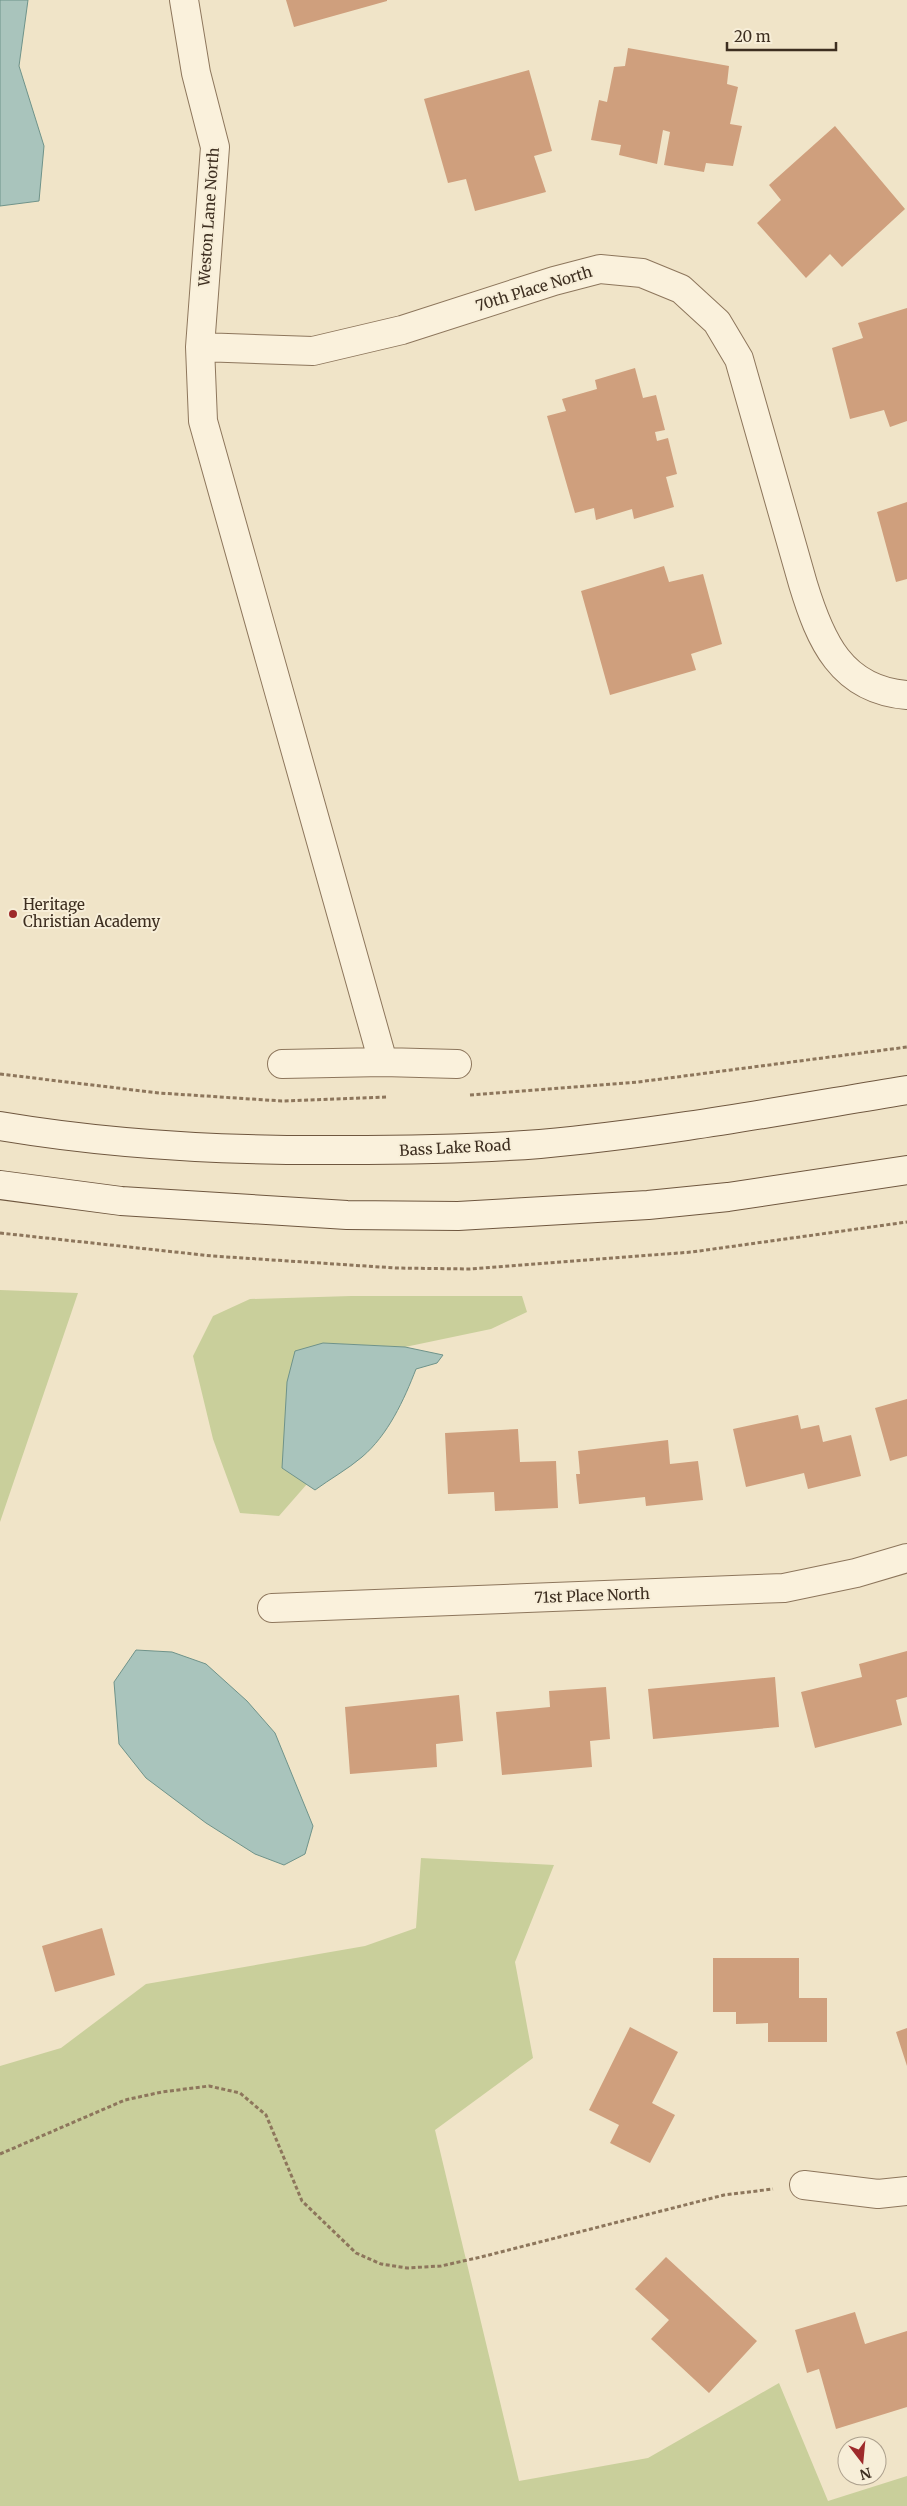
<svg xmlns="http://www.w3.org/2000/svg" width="907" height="2506" viewBox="0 0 907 2506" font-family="Merriweather,serif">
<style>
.green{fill:#c9cf9b}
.water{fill:#a9c4bc;stroke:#6f938a}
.building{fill:#cf9f7d}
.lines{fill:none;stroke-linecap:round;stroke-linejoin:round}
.minor-casing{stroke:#8d765c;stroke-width:30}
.secondary-casing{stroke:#6f573f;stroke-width:30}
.path{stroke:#8d765c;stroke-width:3;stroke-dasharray:4 2.5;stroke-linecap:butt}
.minor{stroke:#faf1dc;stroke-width:28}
.secondary{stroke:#faf1dc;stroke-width:28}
.poi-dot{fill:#9e2a2b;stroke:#f7eed8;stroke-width:2}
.labels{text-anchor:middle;stroke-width:4;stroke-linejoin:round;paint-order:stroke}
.street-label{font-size:15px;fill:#3d2e20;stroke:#f7eed8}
.poi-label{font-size:15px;fill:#3d2e20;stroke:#f7eed8;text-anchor:start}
</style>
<rect width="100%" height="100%" fill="#f0e4c8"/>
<path class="green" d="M0,1290L78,1293L0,1522Z
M351,1296H522L527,1312L491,1329L405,1347L323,1343L282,1468L307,1484L279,1516L240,1513L213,1439L193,1356L213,1316L250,1299Z
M421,1858L554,1865L515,1962L533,2058L435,2130L519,2481L648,2458L779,2383L828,2501L907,2476V2506H0V2066L61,2048L146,1984L365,1946L416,1928Z"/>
<path class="water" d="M0,0H28L19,66L44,146L39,201L0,206Z
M323,1343L405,1347L443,1355L437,1363L416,1369C404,1400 388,1435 362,1457C348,1469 330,1479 315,1490L282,1468L287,1382L295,1351Z
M136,1650L172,1652L206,1664L247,1701L275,1733L313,1826L305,1854L284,1865L255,1854L206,1823L146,1778L119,1744L114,1682Z"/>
<path class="building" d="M286,0H387V1L294,27Z
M628,48L729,66L727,84L738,87L730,124L742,126L733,166L706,163L704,172L664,165L670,132L663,130L657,164L619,155L621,145L591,140L599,100L607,102L614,67L625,66Z
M529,70L552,151L534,156L546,192L475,211L466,179L448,183L424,99Z
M835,126L905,209L842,267L830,254L806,278L757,223L781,200L769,185Z
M907,308V421L890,427L884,410L850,419L832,348L863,338L858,323Z
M635,368L643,398L656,395L665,430L655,432L657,441L668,438L677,474L666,477L674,507L634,519L632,509L596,520L594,508L575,513L547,416L566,411L562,399L597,389L595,380Z
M907,502V579L896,582L877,512Z
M664,566L669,582L703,574L722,644L691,654L696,670L610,695L581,591Z
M907,1399V1456L890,1461L875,1408Z
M798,1415L801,1429L819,1425L823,1442L851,1435L861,1476L808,1489L804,1473L746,1487L733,1429Z
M518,1429L520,1462L556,1461L558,1508L495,1511L494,1492L448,1494L445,1433Z
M668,1440L670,1464L698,1461L703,1500L646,1506L645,1497L579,1504L576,1474H580L578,1451Z
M907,1651V1697L896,1700L902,1725L815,1748L801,1692L862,1677L859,1664Z
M775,1677L779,1727L653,1739L648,1689Z
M606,1687L610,1739L590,1741L592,1767L502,1775L496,1712L550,1707L549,1691Z
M459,1695L463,1741L436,1744L437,1767L350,1774L345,1707Z
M102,1928L115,1975L55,1992L42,1946Z
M713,1958H799V1998H827V2042H768V2023L736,2024V2012H713Z
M630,2027L678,2052L652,2103L675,2115L650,2163L610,2143L619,2125L589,2110Z
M907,2028V2066L896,2032Z
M666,2257L757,2341L709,2393L651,2339L669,2320L635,2289Z
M855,2312L865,2344L907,2331V2407L836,2429L819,2369L807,2373L795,2330Z"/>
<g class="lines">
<defs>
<path id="minor" d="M184,0L196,73L215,147L200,347L203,421L383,1062
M200,347L313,351L402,330L554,281L600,269L642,273L681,289L717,322L739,359L803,584C820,640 841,690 907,695
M282,1064L383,1062L457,1064
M272,1608L784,1588L856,1573L907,1558
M804,2185L878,2194L907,2191"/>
<path id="secondary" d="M0,1126C113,1145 228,1151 343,1150C408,1150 474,1149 540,1144C663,1133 785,1110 907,1090
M0,1185L121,1201L347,1215L458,1216L648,1205L728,1197L907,1170"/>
</defs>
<use href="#minor" class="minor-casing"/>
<use href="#secondary" class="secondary-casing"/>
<path class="path" d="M0,1074L159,1093L282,1101L387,1097
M470,1095L638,1082L907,1047
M0,1233L212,1256L396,1268L469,1269L692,1252L907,1222
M0,2154L125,2100L162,2092L209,2086L240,2093L266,2115L302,2201L356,2253L381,2264L407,2268L441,2266L481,2257L724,2195L773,2189"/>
<use href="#minor" class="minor"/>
<use href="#secondary" class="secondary"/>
</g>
<circle class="poi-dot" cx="13" cy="914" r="5"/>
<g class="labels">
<g class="street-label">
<text transform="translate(209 217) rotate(-86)" y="5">Weston Lane North</text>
<text transform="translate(534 289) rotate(-17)" y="5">70th Place North</text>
<text transform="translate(455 1148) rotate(-3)" y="5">Bass Lake Road</text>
<text transform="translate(592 1596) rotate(-2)" y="5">71st Place North</text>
</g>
<g class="poi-label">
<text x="23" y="910">Heritage<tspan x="23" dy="17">Christian Academy</tspan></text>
</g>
</g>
<g transform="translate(862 2461) rotate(164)"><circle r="24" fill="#f7eed8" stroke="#ada18e"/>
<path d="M0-4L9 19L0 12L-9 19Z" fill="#9e2a2b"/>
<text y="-8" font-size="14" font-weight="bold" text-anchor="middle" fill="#3d2e20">N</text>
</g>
<path d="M727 42v8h109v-8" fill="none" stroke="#3d2e20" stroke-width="2.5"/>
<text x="734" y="42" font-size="15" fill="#3d2e20" stroke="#f7eed8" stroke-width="4" paint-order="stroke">20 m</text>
</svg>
